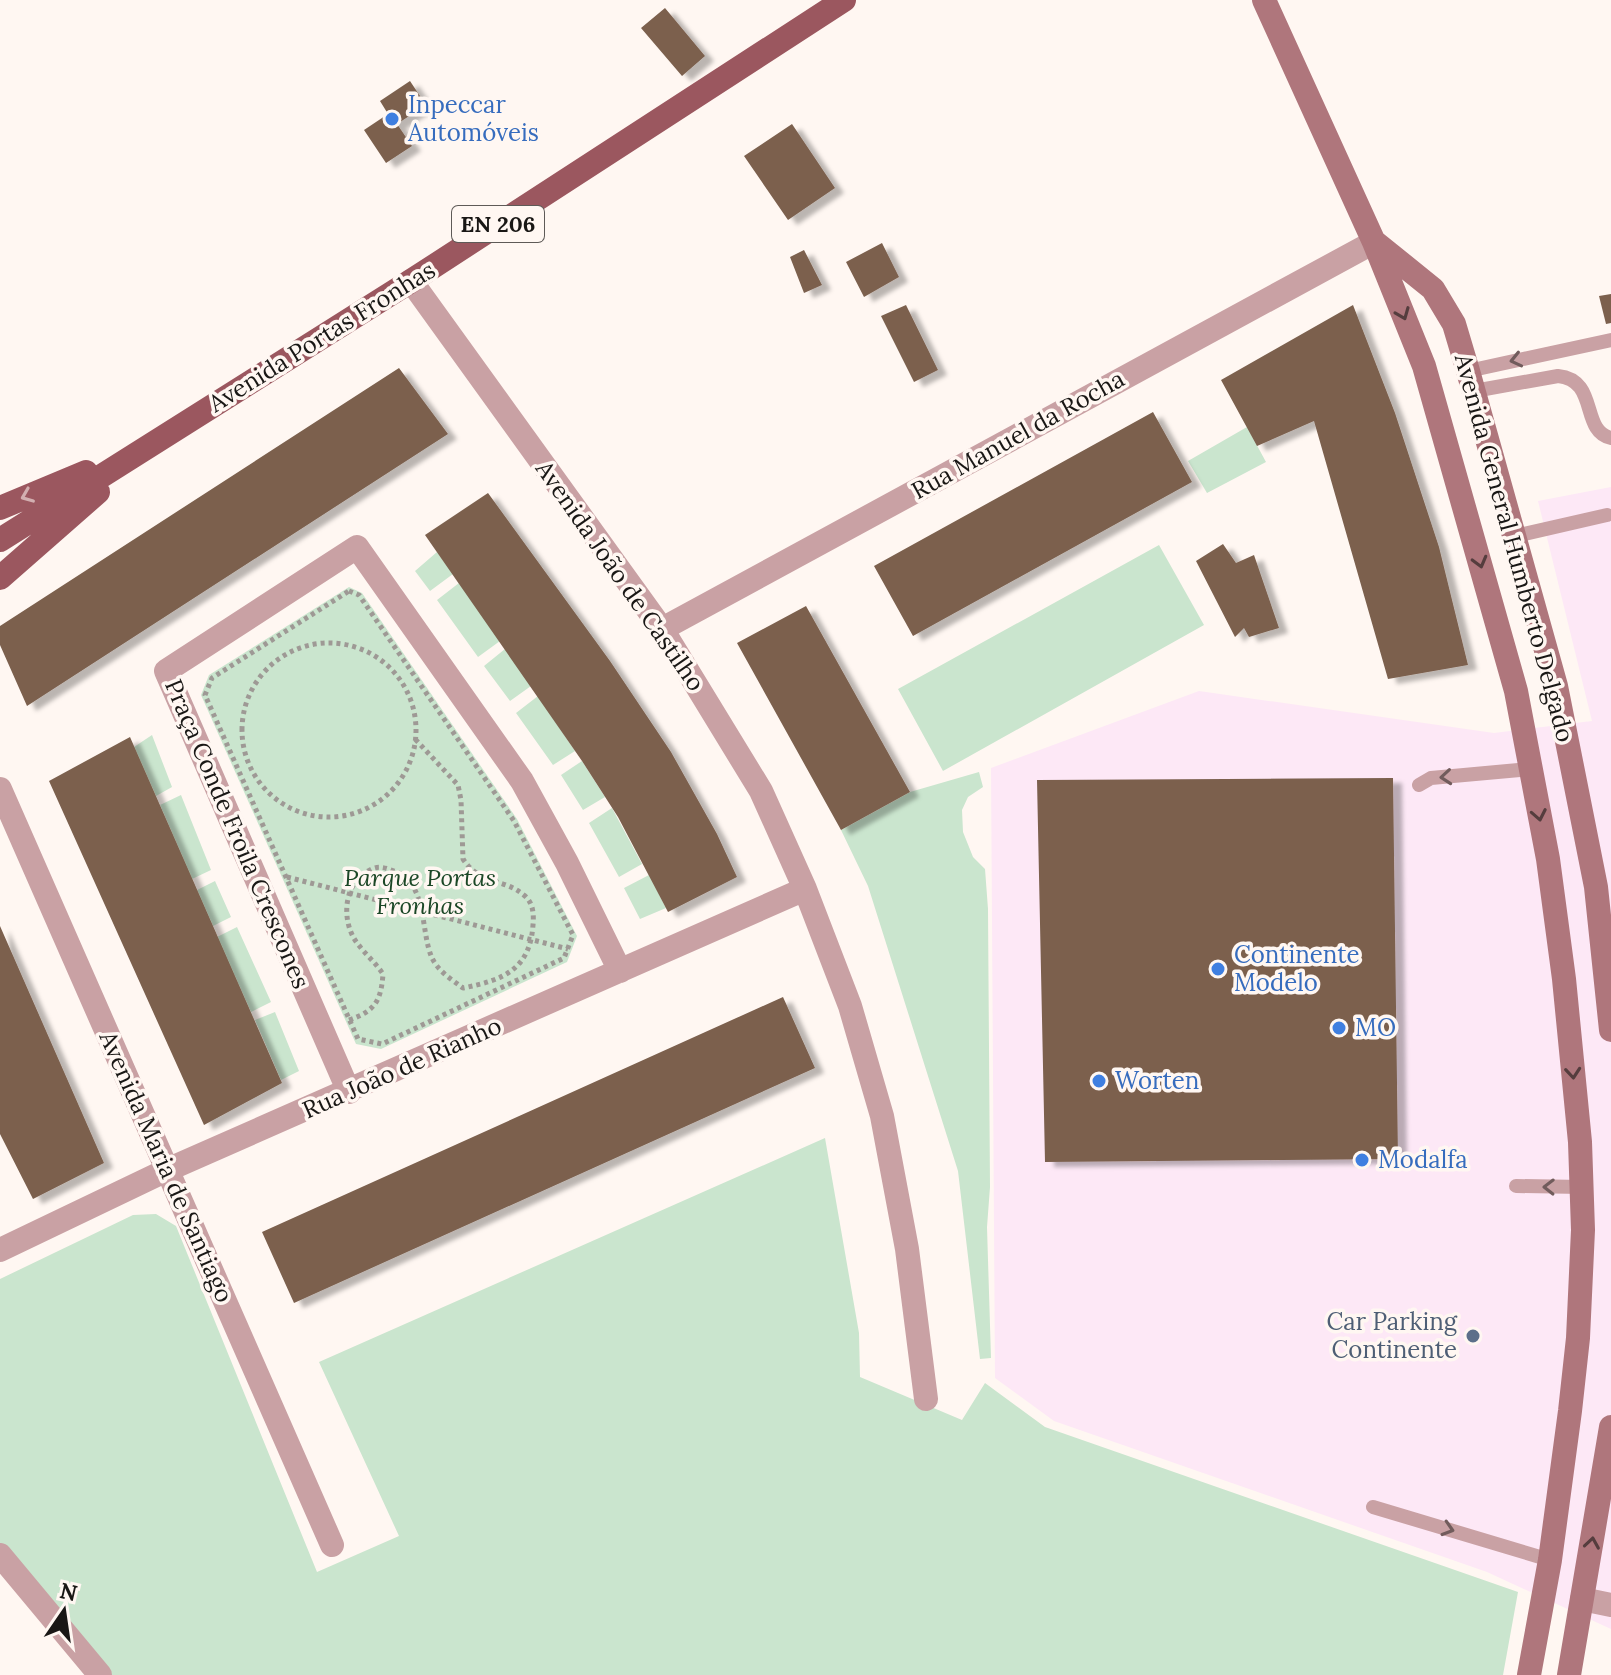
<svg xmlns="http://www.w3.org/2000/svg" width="1611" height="1675" viewBox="0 0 1611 1675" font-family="Lora,serif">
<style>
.commercial{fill:#fde8f6}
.green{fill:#cae5ce}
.building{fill:#7b604e;filter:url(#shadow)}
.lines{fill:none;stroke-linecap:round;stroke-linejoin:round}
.path{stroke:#9e9995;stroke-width:5;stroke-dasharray:4 4;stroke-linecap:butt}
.lane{stroke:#c9a1a4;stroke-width:14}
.street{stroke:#c9a1a4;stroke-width:24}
.secondary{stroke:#af767c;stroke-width:24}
.primary{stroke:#9b575f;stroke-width:24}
.oneway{stroke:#553d3e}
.oneway2{stroke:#715c5c}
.oneway3{stroke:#d2afb0}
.shop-dot{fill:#3f7fe0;stroke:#fff7f2;stroke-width:3}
.service-dot{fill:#5c6f8a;stroke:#fff7f2;stroke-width:3}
.labels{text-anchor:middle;stroke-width:7;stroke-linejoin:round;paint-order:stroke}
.shield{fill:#fff7f2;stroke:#5e5a57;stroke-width:2}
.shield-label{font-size:22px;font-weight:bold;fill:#191715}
.shop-label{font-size:24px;fill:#366cbe;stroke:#fff7f2;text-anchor:start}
.street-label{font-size:24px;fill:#191715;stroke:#fff7f2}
.park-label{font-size:24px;font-style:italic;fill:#1b4726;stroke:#fff7f2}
.service-label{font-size:24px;fill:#4e5e75;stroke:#fff7f2;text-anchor:end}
</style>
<defs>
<filter id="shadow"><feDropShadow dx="9" dy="5" stdDeviation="2" flood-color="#0004"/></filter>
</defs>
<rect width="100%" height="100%" fill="#fff7f2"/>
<path class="commercial" d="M1611,487V1629L1487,1572L1054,1421L995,1378L991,768L1199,691L1494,733L1592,721L1538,501Z"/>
<path class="green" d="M1247,427L1266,462L1207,493L1188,461Z
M1159,545L1204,625L943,771L898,689Z
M437,552L453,574L430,591L415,571Z
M459,583L500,641L478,657L437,600Z
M349,587L362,593L517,819L577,936L567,962L381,1049L356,1044L201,695L209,675Z
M505,649L531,686L510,701L484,666Z
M538,696L575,751L553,765L516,713Z
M152,735L172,787L156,796L134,747Z
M582,761L605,797L583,810L561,775Z
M979,772L983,787L968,797L962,810L963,832L973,857L985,869L988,909L990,1187L987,1227L991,1358L980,1359L958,1171L868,886L841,830L910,792Z
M181,795L211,870L192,879L160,805Z
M612,808L642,864L619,877L589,823Z
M649,875L666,908L640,919L624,888Z
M215,881L231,917L213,926L197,890Z
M237,927L271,1002L251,1012L217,937Z
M275,1012L299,1071L281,1080L255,1020Z
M825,1138L859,1333L860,1377L962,1420L985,1383L1045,1427L1518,1592L1503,1675H104L0,1550V1279L133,1215L156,1214L176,1226L317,1572L399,1536L319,1362Z"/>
<path class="building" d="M665,8L705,56L682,76L641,28Z
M410,81L426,105L397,124L412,146L386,163L364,130L388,114L380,101Z
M792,124L835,188L788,220L744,156Z
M882,243L899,277L864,297L846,262Z
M804,250L822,285L804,293L790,257Z
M1611,294V323L1606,324L1599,296Z
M906,305L938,370L914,382L881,316Z
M1353,305L1395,413L1439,547L1468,665L1388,679L1314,421L1257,446L1221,380Z
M399,368L448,434L27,706L0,645V626Z
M1153,412L1192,482L913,636L874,566Z
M488,493L610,661L671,752L717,834L737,877L668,912L618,817L582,761L425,535Z
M1223,544L1236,563L1254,555L1279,628L1249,637L1244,628L1235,637L1196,561Z
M806,606L910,792L841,830L737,643Z
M130,737L282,1083L204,1125L49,781Z
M1393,778L1398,1159L1045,1162L1037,780Z
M0,926L104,1163L33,1199L0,1134Z
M783,997L815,1068L294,1303L262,1232Z"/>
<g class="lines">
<path class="path" d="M349,591L359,595L514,821L573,935L564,958L382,1044L358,1039L205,695L212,678Z
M242 730a87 87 0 1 1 174 0a87 87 0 1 1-174 0Z
M287,877L568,949
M349,1020C375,1011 381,1001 383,974C375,962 363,952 355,940C341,918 344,882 370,870C378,865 386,868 394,871C428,883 420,931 432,958C438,971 452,980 463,988C504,980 530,969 533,925C534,914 533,903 525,896C503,877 481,886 463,859L461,800L458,785L415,739"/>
<path class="lane" d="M1468,371L1611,340
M1474,391L1558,376C1599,380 1580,431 1611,438
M1515,536L1607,515
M1419,785L1431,778L1530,769
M1516,1186L1582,1187
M1373,1507L1550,1560"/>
<path class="street" d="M411,281L662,629L761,791L805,889L850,1006L882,1116L907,1249L926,1399
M662,629L1374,242
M0,789L332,1545
M349,1092L166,671L357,547L522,781L567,863L620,971
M0,1250L167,1170L805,889
M0,1555L100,1675
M1582,1599L1611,1605"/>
<path class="secondary" d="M1264,0L1374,242L1424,366L1516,691L1548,859L1564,979L1580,1142L1583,1230L1578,1338L1570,1411L1550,1560L1529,1675
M1376,243L1433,289L1454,324L1468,371L1556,686L1596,887L1611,1030
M1569,1675L1611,1427"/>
<path class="primary" d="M0,508L86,472
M0,540L411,281L844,0
M0,578L98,492"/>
</g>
<defs><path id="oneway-chevron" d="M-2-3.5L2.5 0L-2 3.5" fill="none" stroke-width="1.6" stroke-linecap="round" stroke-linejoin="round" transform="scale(2)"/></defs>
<g class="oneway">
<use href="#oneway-chevron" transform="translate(1403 314) rotate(68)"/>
<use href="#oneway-chevron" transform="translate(1480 562) rotate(75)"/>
<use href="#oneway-chevron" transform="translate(1539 815) rotate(79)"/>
<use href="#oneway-chevron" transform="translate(1573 1073) rotate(85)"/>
<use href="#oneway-chevron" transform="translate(1592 1543) rotate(-81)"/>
</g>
<g class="oneway2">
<use href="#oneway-chevron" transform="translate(1516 360) rotate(167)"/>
<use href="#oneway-chevron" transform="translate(1446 777) rotate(175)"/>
<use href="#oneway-chevron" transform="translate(1549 1187) rotate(-179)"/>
<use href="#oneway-chevron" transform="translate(1448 1529) rotate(17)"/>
</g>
<use class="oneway3" href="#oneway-chevron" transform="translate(27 496) rotate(158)"/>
<g class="shop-dot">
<circle cx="392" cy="119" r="8"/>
<circle cx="1218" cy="969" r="8"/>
<circle cx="1339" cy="1028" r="8"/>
<circle cx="1099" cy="1081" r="8"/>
<circle cx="1362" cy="1160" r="8"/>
</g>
<circle class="service-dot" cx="1473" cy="1336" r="8"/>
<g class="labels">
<rect class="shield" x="452" y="206" width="92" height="36" rx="6"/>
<g class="shield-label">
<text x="498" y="232">EN 206</text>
</g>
<g class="shop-label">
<text x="408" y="113">Inpeccar<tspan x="408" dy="28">Automóveis</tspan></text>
<text x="1234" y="963">Continente<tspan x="1234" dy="28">Modelo</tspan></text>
<text x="1355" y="1036">MO</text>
<text x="1115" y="1089">Worten</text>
<text x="1378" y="1168">Modalfa</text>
</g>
<g class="street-label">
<text transform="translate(322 337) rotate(-32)" y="8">Avenida Portas Fronhas</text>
<text transform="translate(1018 435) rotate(-29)" y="8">Rua Manuel da Rocha</text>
<text transform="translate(1514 548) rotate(75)" y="8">Avenida General Humberto Delgado</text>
<text transform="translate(620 576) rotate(55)" y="8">Avenida João de Castilho</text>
<text transform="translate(237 834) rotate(67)" y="8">Praça Conde Froila Crescones</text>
<text transform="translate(402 1068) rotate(-24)" y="8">Rua João de Rianho</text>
<text transform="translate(166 1167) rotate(66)" y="8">Avenida Maria de Santiago</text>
</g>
<g class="park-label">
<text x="420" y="886">Parque Portas<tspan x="420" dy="28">Fronhas</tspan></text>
</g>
<g class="service-label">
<text x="1457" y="1330">Car Parking<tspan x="1457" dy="28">Continente</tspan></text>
</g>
</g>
<g transform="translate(64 1611) rotate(13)" stroke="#fff7f2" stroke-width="6" paint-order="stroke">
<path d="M0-6L14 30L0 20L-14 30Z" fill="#191715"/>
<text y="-12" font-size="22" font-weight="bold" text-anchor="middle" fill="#191715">N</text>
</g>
</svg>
